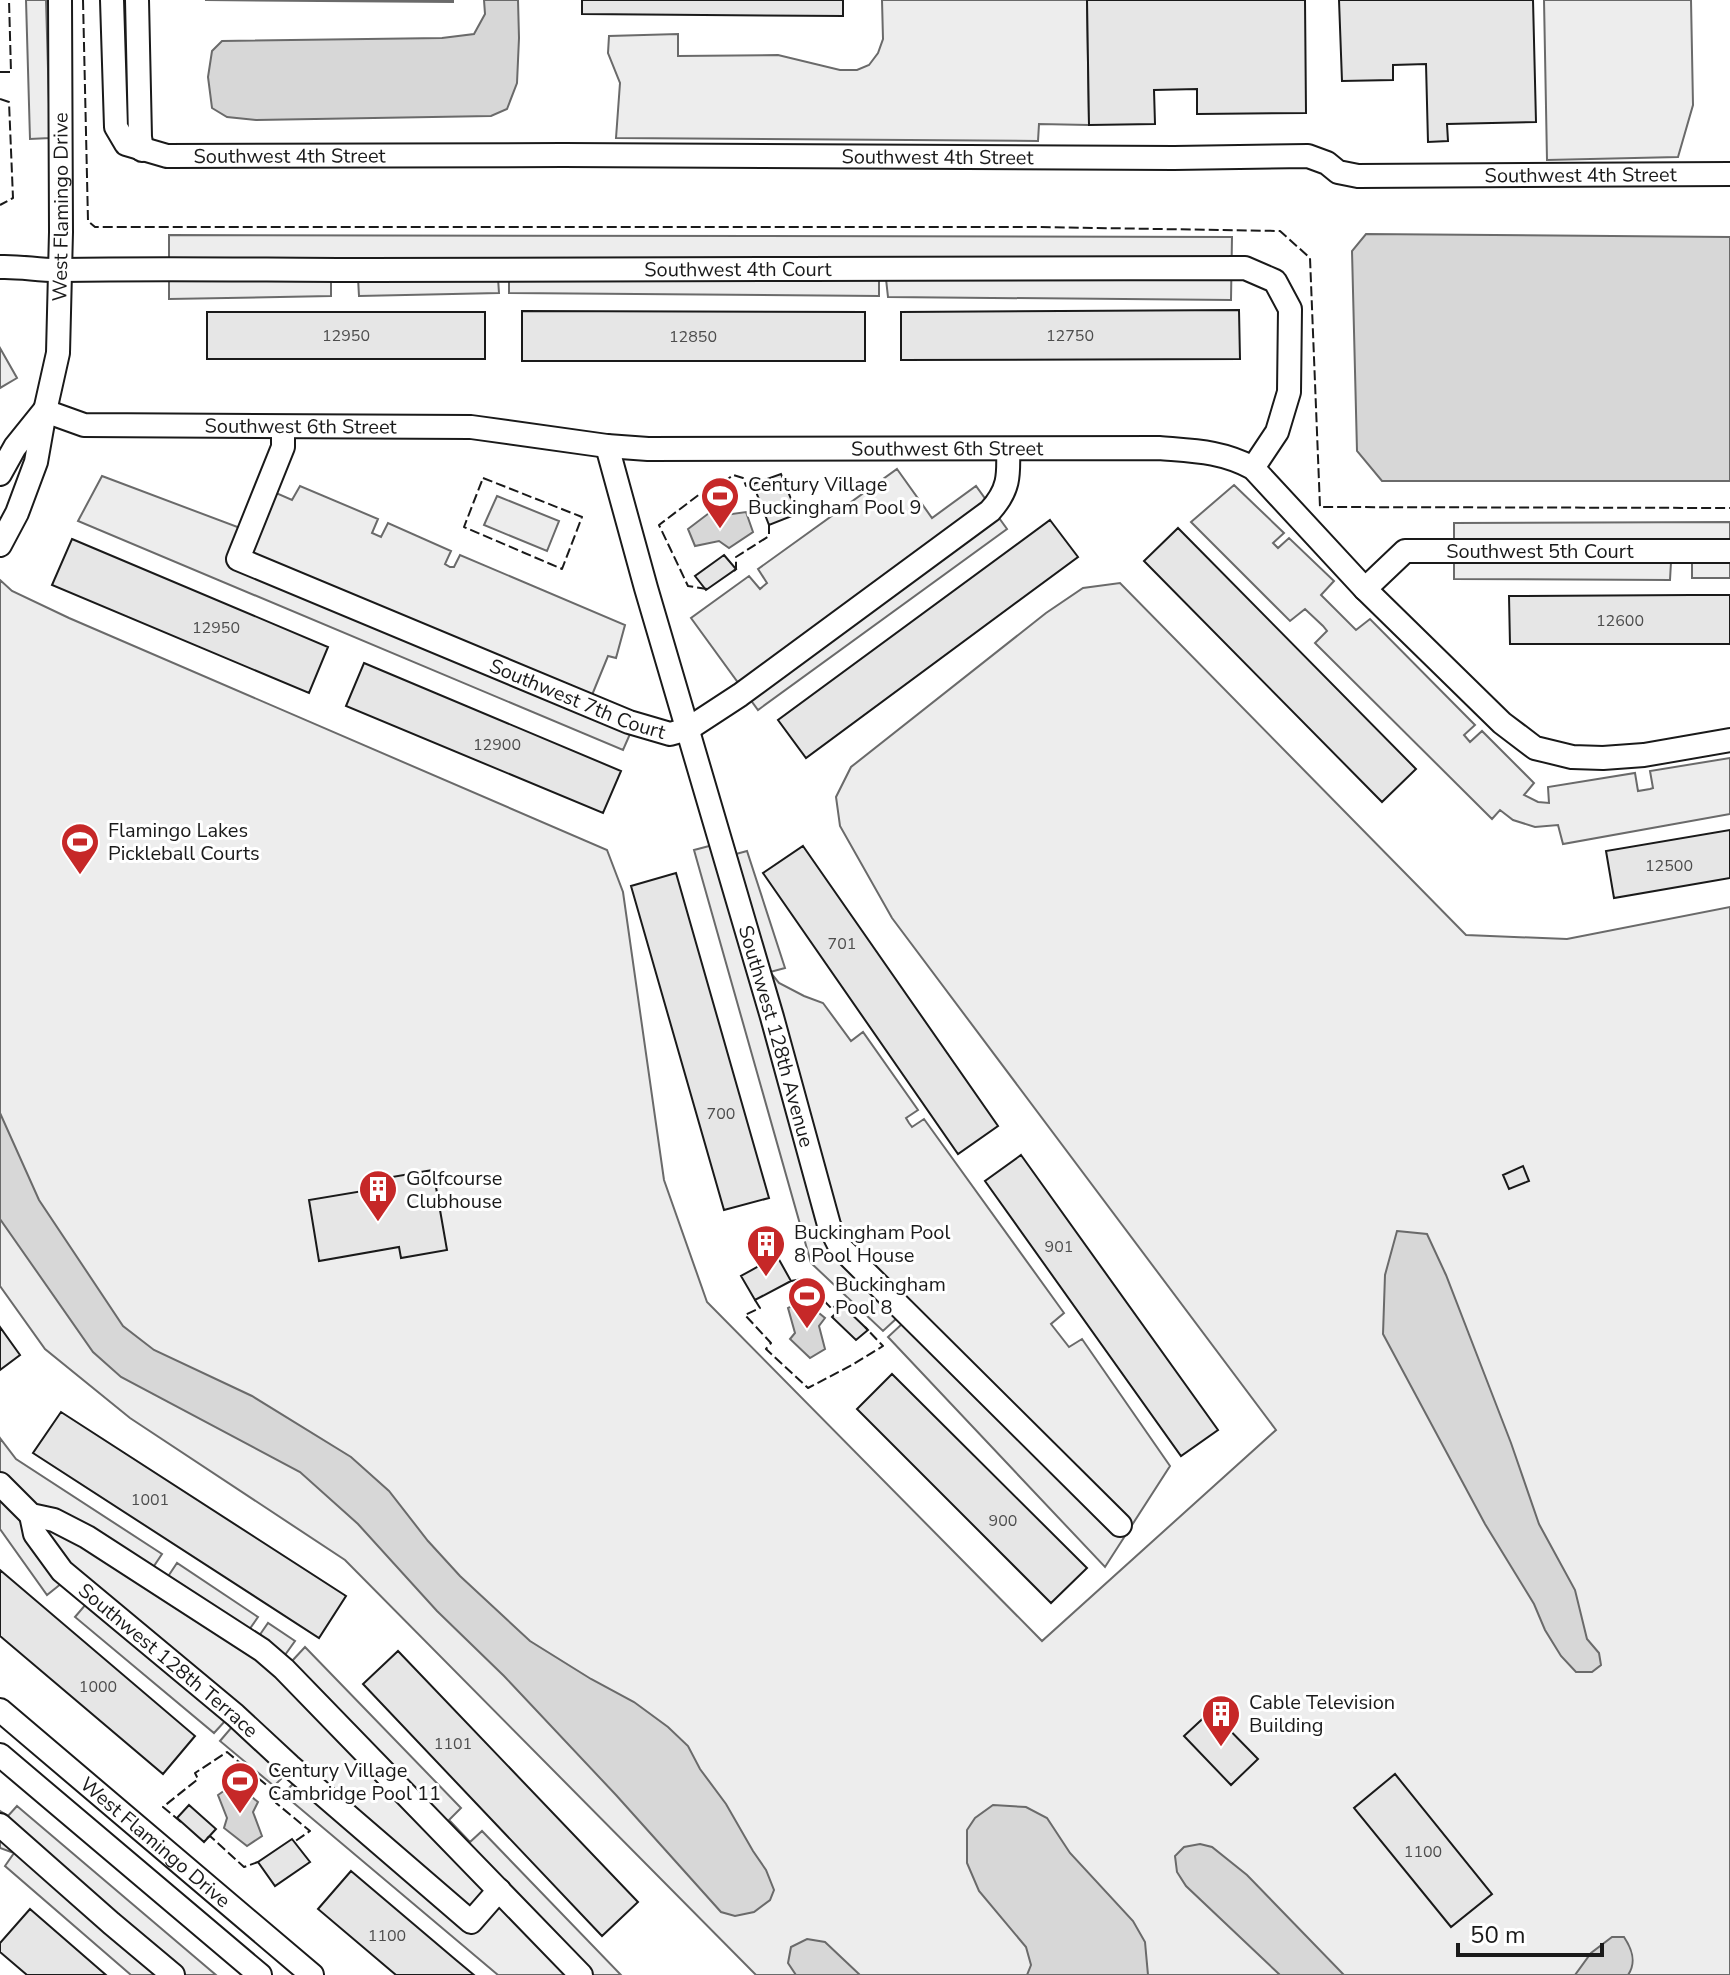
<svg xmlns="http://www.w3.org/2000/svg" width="1730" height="1975" viewBox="0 0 1730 1975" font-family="'Nunito Sans',sans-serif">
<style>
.built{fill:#ededed;stroke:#6a6a6a;stroke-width:2}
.water{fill:#d7d7d7;stroke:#6a6a6a;stroke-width:2}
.building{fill:#e6e6e6;stroke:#1a1a1a;stroke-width:2}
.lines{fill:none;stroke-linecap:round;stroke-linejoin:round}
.minor-casing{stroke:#1a1a1a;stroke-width:26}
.minor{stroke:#fff;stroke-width:22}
.fence{stroke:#1a1a1a;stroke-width:2;stroke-dasharray:10 4;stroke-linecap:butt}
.labels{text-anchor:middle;stroke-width:6;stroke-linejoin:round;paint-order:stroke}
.number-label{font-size:16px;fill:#4d4d4d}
.street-label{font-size:20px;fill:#1a1a1a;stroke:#fff}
.poi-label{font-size:20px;fill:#1a1a1a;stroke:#fff;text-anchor:start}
</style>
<rect width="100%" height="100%" fill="#fff"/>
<path class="built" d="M26,0H46L50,138L30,139Z
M205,0H453V2Z
M882,0H1087L1089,125L1039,124L1038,141L616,138L620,83L608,53L609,36L678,34V56L778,55L840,70H857L869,65L878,53L883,39Z
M1544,0H1691L1693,105L1678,157L1547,160Z
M169,235L1232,237L1231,300L888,297L886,279H879V296L509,293V278H498L499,293L359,296L358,278L331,279V296L169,299Z
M0,348L17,378L0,388Z
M897,469L932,518L976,486L1007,529L758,710L691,618L749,576L760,589L767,583L758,569Z
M102,476L240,528L258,485L292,500L300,486L378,519L372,533L381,537L388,523L451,551L445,564L450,567H454L460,555L625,625L616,658L608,656L592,695L615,704L629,722L630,734L623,750L78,521Z
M1234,485L1284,533L1273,543L1278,548L1289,538L1334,581L1321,595L1356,630L1370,619L1475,725L1464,735L1470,742L1482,731L1534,783L1524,795L1538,802L1549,803L1548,787L1635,773L1638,791L1650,789L1653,788L1650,771L1730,758V814L1563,844L1558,825L1535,827L1513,820L1500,810L1492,819L1315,643L1327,631L1323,626L1305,609L1290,621L1191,522Z
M497,496L559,521L547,551L484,525Z
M1730,522V578H1692V563L1671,562L1670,580L1454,579V523Z
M0,580L12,591L69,618L607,850L623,892L664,1180L707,1302L1042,1641L1276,1430L892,918L840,826L836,797L851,767L1046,613L1083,588L1120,583L1466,935L1567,939L1730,907V1975H756L345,1560L130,1418L45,1349L0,1286Z
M732,840L736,854L747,851L785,968L770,972L779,983L804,996L823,1003L851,1041L863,1032L918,1110L906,1118L909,1123L912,1127L924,1119L1064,1313L1051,1324L1069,1347L1082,1339L1170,1466L1105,1567L888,1337L902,1324L897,1318L883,1331L811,1263L694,850Z
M0,1438L16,1459L162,1554L152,1569L167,1578L177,1563L258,1617L249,1630L259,1636L268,1623L295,1641L285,1655L292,1661L305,1647L461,1808L449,1820L470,1842L482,1831L621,1975H498L283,1794L296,1781L287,1773L274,1786L220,1741L232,1727L229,1723L225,1721L214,1733L75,1617L87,1603L62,1583L47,1595L0,1529Z
M17,1806L216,1975H131L5,1866L14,1853L0,1848V1811L8,1816Z"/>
<path class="water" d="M484,0H518L519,38L517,83L507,109L491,116L256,120L227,117L212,108L208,77L212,51L222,41L442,38L474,34L485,14Z
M1366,234L1730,237V481H1382L1357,451L1352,251Z
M713,510L718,516L746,512L753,532L729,548L719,541L695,546L688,529Z
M0,1113L39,1200L123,1326L154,1350L252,1396L351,1457L389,1491L428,1541L460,1576L530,1641L591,1679L634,1702L668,1727L688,1746L700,1769L726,1804L753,1851L766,1870L774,1890L770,1900L754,1912L735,1916L721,1912L616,1795L504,1676L437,1611L358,1524L300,1472L121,1377L93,1352L0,1219Z
M1397,1231L1427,1234L1446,1275L1511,1443L1539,1524L1575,1590L1587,1639L1599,1653L1601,1665L1592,1672H1576L1561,1656L1545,1630L1534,1604L1485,1524L1383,1334L1385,1275Z
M803,1300L825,1318L819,1326L825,1349L810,1358L790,1339L795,1333L788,1308Z
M235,1783L258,1802L253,1812L262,1836L247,1846L224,1828L227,1818L218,1795Z
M993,1805L1026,1807L1047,1818L1070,1853L1133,1921L1145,1942L1148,1975H1027L1031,1965L1026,1947L979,1891L967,1863V1830L975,1818Z
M1200,1844L1212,1847L1247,1875L1344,1975H1280L1186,1886L1177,1872L1175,1856L1184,1847Z
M1612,1937H1624C1632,1949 1637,1962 1628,1975H1575L1591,1953Z
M807,1939L825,1942L860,1975H796L788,1963L791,1947Z"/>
<path class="building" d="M582,0H843V16L582,14Z
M1087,0H1305L1306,113L1197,114V89L1154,90L1155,124L1089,125Z
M1339,0H1533L1536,122L1447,124L1448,141L1428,142L1426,64L1393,65V80L1342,81Z
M1239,310L1240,359L901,360V312Z
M522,311L865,312V361H522Z
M207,312H485V359H207Z
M781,474L797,514L769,525L753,484Z
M1050,520L1078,557L806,758L778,720Z
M1178,528L1416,769L1382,802L1144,561Z
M72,539L328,647L309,693L52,585Z
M724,555L736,569L706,590L695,576Z
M1691,595H1730V644H1510L1509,596Z
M364,663L621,771L603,813L346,706Z
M1730,830V878L1614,898L1606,851Z
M803,846L998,1126L958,1154L763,873Z
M676,873L769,1198L724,1210L631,886Z
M1021,1155L1218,1430L1181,1456L985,1181Z
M1523,1166L1529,1181L1509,1189L1503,1175Z
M433,1170L447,1250L401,1258L399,1247L319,1261L309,1200L393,1186L392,1177Z
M777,1256L791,1281L755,1300L741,1276Z
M843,1306L868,1330L856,1340L832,1317Z
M0,1327L20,1355L0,1370Z
M892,1374L1087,1568L1051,1603L857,1409Z
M61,1412L346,1596L319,1638L33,1453Z
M0,1570L195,1736L163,1774L0,1636Z
M398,1651L638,1902L602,1936L363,1684Z
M1211,1711L1258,1759L1231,1785L1184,1736Z
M1395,1774L1492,1894L1451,1927L1354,1808Z
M189,1805L216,1829L204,1842L177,1818Z
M292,1839L310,1862L275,1886L258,1862Z
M351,1871L456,1960L474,1975H396L318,1909Z
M30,1909L106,1975H27L0,1952V1943Z"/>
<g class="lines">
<defs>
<g id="minor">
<path id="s1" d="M112,0L116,127L126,144L167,156L563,155L1174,158L1308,156L1327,163L1338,172L1358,176L1730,174"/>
<path d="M137,0L140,137L142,150"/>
<path id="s2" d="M0,267C21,266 41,271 62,270C164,268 267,270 369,270C661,269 953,269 1245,268L1275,281L1290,309L1289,392L1277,432L1253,468"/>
<path id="s3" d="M45,411L84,425L471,427L607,446L648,449L1159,448C1194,451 1221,451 1253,468L1365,589L1502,723L1535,748L1572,757L1603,758L1644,755L1730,740"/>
<path id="s4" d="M283,427V447L238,559L629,722L670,734L688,729L740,695L990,511C1009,490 1009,476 1008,449"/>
<path id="s5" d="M607,446L646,588L772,1017L829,1225L840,1247L1120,1525"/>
<path d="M0,474L15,447L44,411"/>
<path id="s6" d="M0,545L17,513L36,462L45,411L58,353L61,232L60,0"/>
<path id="s7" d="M1365,589L1405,551H1730"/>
<path d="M0,1484L31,1515L54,1520L87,1537L262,1650L284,1669L581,1975"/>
<path id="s8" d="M31,1515L35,1534L62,1571L235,1715L290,1766L471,1922L499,1890"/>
<path id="s9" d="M0,1710L312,1975"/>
<path d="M0,1755L260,1975"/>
<path d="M0,1825L111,1923L173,1975"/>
</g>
</defs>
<use href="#minor" class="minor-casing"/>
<use href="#minor" class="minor"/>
<path class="fence" d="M83,0L88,221L95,227H1038L1280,231L1310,258L1320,507L1730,508
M0,72H11L9,0
M0,99L9,102L13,198L0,205
M483,478L582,517L562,569L464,527Z
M734,571L736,569V557L769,536V525
M707,589L688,586L659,525L709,487L713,491L733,475L743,478L746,486L753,484
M791,1281L803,1279L832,1309L839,1302L845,1307
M755,1300L760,1308L745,1315L771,1343L766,1349L808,1388L852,1365L883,1346L865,1327
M181,1822L163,1807L198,1779L195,1773L227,1752L276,1793V1803L310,1831L294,1842
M207,1838L210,1836L244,1867L258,1862"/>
</g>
<defs>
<symbol id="stadium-pin" viewBox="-11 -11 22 30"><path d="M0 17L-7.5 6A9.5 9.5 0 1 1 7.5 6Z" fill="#c62828" stroke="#fff"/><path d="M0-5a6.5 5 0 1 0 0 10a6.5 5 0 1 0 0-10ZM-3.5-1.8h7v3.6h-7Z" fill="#fff"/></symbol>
<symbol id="building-pin" viewBox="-11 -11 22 30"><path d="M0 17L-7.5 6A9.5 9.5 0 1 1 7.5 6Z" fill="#c62828" stroke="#fff"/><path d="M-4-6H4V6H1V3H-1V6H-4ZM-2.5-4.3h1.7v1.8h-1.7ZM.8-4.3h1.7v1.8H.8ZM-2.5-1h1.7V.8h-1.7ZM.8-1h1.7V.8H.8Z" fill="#fff"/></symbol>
</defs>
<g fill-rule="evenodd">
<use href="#stadium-pin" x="698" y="474" width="44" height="60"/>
<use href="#stadium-pin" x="58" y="820" width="44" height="60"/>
<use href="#building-pin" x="356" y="1167" width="44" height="60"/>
<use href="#building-pin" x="744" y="1222" width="44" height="60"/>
<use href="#stadium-pin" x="785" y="1274" width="44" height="60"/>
<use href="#building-pin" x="1199" y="1692" width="44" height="60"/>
<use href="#stadium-pin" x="218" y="1759" width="44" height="60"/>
</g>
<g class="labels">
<g class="number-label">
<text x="346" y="341">12950</text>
<text x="1070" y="341">12750</text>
<text x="693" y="342">12850</text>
<text x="1620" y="626">12600</text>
<text x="216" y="633">12950</text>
<text x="497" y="750">12900</text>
<text x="1669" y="871">12500</text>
<text x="842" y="949">701</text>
<text x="721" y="1119">700</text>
<text x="1059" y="1252">901</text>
<text x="150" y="1505">1001</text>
<text x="1003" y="1526">900</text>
<text x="98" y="1692">1000</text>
<text x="453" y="1749">1101</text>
<text x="1423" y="1857">1100</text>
<text x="387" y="1941">1100</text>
</g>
<g class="street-label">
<text dy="7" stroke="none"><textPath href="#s1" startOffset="312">Southwest 4th Street</textPath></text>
<text dy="7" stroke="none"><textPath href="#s1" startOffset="960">Southwest 4th Street</textPath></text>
<text dy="7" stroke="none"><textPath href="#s1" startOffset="1608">Southwest 4th Street</textPath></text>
<text dy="7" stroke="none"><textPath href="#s6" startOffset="348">West Flamingo Drive</textPath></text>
<text dy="7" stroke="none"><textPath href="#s2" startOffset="738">Southwest 4th Court</textPath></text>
<text dy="7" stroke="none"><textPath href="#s3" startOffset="258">Southwest 6th Street</textPath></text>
<text dy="7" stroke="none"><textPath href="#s3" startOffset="906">Southwest 6th Street</textPath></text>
<text dy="7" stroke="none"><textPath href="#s7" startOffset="190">Southwest 5th Court</textPath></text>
<text dy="7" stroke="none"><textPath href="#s4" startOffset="508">Southwest 7th Court</textPath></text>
<text dy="7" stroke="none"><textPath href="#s5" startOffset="614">Southwest 128th Avenue</textPath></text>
<text dy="7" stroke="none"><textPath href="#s8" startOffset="204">Southwest 128th Terrace</textPath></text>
<text dy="7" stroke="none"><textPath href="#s9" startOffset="204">West Flamingo Drive</textPath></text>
</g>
<g class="poi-label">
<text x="748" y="491">Century Village<tspan x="748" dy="23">Buckingham Pool 9</tspan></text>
<text x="108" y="837">Flamingo Lakes<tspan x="108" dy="23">Pickleball Courts</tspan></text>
<text x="406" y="1185">Golfcourse<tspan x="406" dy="23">Clubhouse</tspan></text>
<text x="794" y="1239">Buckingham Pool<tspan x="794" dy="23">8 Pool House</tspan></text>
<text x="835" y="1291">Buckingham<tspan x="835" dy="23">Pool 8</tspan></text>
<text x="1249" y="1709">Cable Television<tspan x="1249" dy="23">Building</tspan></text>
<text x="268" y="1777">Century Village<tspan x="268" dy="23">Cambridge Pool 11</tspan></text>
</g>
</g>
<path d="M1458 1943v12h144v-12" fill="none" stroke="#1a1a1a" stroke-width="4"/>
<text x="1470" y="1943" font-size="24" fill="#1a1a1a" stroke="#ffffff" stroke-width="6" paint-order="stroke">50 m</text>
</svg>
